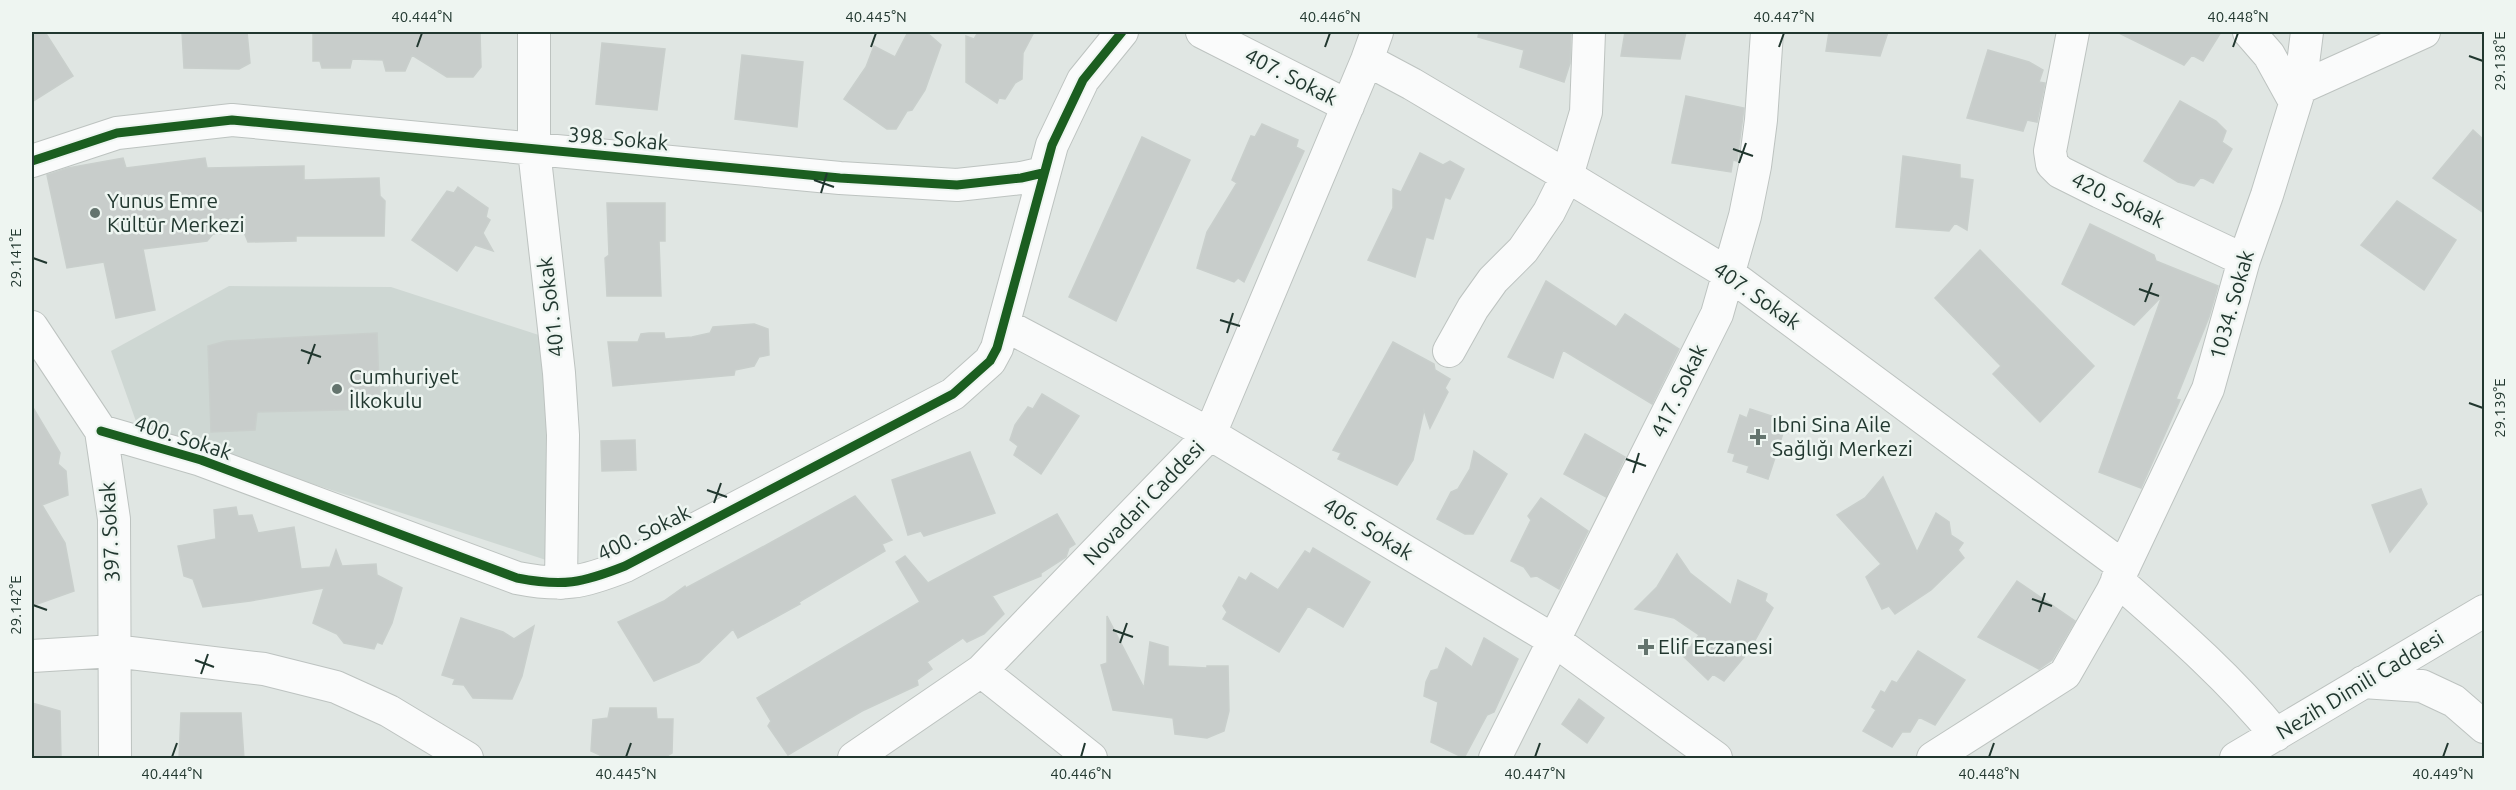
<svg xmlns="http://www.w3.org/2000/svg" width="2516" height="790" viewBox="0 0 2516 790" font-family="Ubuntu,sans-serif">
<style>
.built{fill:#ced7d3}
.building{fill:#c8cdcb;stroke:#c9cfcc;stroke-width:1.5}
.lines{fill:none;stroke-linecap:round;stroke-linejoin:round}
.minor-casing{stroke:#bdc3c0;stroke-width:34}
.minor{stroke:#fafbfb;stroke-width:32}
.cycleway-casing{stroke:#eef5f1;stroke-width:13}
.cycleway{stroke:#1b5e20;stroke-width:9}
.ticks{fill:none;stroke:#21372f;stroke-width:2}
.poi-dot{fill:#64746e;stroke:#eef5f1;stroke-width:2}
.labels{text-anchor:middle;stroke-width:5;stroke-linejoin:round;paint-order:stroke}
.street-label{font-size:21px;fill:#21372f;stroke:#eef5f1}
.poi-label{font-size:21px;fill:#21372f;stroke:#eef5f1;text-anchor:start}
.neatline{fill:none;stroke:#21372f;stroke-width:2}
.ticks-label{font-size:15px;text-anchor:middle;fill:#21372f}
</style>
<rect width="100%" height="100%" fill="#e0e6e3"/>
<path class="built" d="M229,286L391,287L551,339L546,560L138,427L111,351Z"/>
<path class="building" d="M32,32H45L73,76L32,102Z
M182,32H247L250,63L239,69L184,68Z
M313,32H480L481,67L473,77H447L412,55L405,71H386L383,60L352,59L350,68H322L320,61H313Z
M908,32H926L941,45L925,90L912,110L907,111L896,129H887L844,99L866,67L874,46L895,57Z
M978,32H1034L1023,53L1022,79L1015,83L1005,99L999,98L997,103L966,82V36L974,39Z
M1479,32H1571L1570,63L1564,82L1520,67L1524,50L1478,37Z
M1625,32H1686L1680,59L1621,56Z
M1829,32H1888L1880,56L1826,51Z
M2117,32H2221L2203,61L2192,55L2184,65Z
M602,43L665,49L657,110L596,104Z
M1988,50L2029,62L2043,70L2039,82L2045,83L2037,122L2027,120L2023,131L1967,118Z
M742,55L803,62L797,127L735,119Z
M1686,96L1744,108L1737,161L1733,160L1731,172L1672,163Z
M2180,101L2216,121L2226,131L2222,142L2232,149L2213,183L2201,177L2194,186L2178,182L2144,161Z
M1262,124L1298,140L1296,147L1304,151L1244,282L1238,278L1234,282L1197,268L1207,232L1237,183L1232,180L1251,136L1255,137Z
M2473,130L2484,140V213L2433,178Z
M1142,137L1190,160L1116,321L1069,297Z
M1420,153L1443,165L1450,161L1464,169L1450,199L1445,197L1433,239L1426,237L1415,277L1368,260L1393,208V189L1401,192Z
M1903,156L1960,165V178L1973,180L1967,230L1955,223L1949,231L1896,227Z
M123,158L126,168L205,158L207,168L304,166V180L379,178L380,196L385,201L384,236H296V241L248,242L244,232L213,234L207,241L143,249L155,310L116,318L104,262L67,268L47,175L68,168Z
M458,187L488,208L486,217L490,220L483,233L493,251L475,245L457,271L412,240L447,191L454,193Z
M2397,201L2456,240L2424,290L2361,245Z
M607,203H665V241H659L661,296H607L605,258L609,255Z
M2090,224L2154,255L2156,261L2218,286L2209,317L2176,399L2180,400L2141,488L2099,472L2162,296L2134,325L2062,284Z
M1980,250L2094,366L2040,422L1993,374L2001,366L1935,298Z
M1546,281L1616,327L1625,314L1679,349L1652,404L1563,350L1553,378L1508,357Z
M754,324L768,329L769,355L759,357L754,366L735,370L734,375L613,386L608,342H638L641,334L649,333H664L665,339L692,337L710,333L713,327Z
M377,333L380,409L257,412L255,430L211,432L208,346L226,341Z
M1393,342L1434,364L1435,370L1450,379L1445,388L1448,392L1430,428L1424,410L1413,460L1397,485L1338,459L1341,453L1333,450Z
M1042,394L1079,416L1041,474L1014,455L1018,446L1010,440L1015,425L1028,407L1033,409Z
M32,406L60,453L58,464L66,471L68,495L42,505L65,543L74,591L32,606Z
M1750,409L1787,421L1768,479L1747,472L1749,466L1733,461L1735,454L1728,452L1740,415L1747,418Z
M1585,434L1625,457L1606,497L1564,474Z
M635,440L636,470L602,471L601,441Z
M1474,451L1507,474L1473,534H1465L1437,519L1451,492L1458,489L1470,469Z
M970,452L995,513L924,536L921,531L908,535L892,480Z
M1883,477L1917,552L1936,513L1949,522L1951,535L1963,543L1958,550L1964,558L1931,590L1895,614L1889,606L1882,609L1866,577L1881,564L1837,515L1865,498Z
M2421,489L2427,504L2390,552L2372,505Z
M855,496L892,540L882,544L885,551L799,602L800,604L738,638L733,629L699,662L654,681L618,622L664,601L685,586L686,588L770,543Z
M1541,498L1588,531L1559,589L1537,576L1531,577L1524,567L1511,561L1531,520L1528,516Z
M236,507L238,516L252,515L258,533L294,527L301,569L330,567L336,550L342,566L376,564L377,575L402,588L392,623L382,644L377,642L374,649L344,643L337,634L313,623L324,588L250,601L203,607L193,579L184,576L178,546L216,539L214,510Z
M1057,514L1075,544L1069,548L1066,557L1041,573V576L992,596L1004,614L984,634L967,642L963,638L927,662L932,669L917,680L918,685L862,711L788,755L768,726L771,721L757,698L920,602L896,562L905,556L928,583Z
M1313,548L1370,582L1343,627L1308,606L1279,652L1223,619L1227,612L1223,606L1239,577L1246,581L1251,573L1278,590L1305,551L1310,554Z
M1677,554L1690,573L1731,605L1738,580L1767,594L1765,601L1773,608L1749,651L1724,681L1713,674L1708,680L1683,656L1699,635L1674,618L1635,609L1657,587Z
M2017,581L2075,621L2052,660L2039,669L1978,637Z
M1107,616L1144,688L1150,642L1168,647V666L1207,668V666H1228L1229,711L1224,731L1207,738L1175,734L1173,718L1113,710L1101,665L1107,663Z
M461,618L503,632L514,639L534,626L522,676L512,699L473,698L464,685L453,684L455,679L442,675Z
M1484,638L1518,659L1494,712L1487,715L1464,758L1431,742L1438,702L1424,696L1426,682L1431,671L1438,669L1446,648L1472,667Z
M1918,651L1965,680L1935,725L1919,717L1910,732H1902L1892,747L1863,731L1876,710L1872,707L1881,691L1885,693L1892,681L1897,683Z
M1579,699L1604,718L1587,743L1562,724Z
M32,703L60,711L61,759H32Z
M610,708H656L657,719H673L672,753L662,759H600V755L591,751L593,720L608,718Z
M181,713H241L244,759H179Z"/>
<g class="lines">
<defs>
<path id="minor" d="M534,32V150L559,373L563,435L561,583
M1202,32L1348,106
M2073,32L2050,151L2052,164L2060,172L2100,192L2244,260
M2249,32L2269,55L2295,102
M1367,60L1412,84L1567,176L1729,274L2124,567
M2300,88L2424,32
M32,161L117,133L232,120L840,178L957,185L1021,178L1043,173
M1005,325L1210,434L1555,641L1716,758
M32,327L101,431L114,519L115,758
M1449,351L1473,308L1493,280L1523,250L1549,212L1567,176L1586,112L1589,32
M101,431L201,460L517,578C563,587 582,583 625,566L953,394L990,361L997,348L1052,145L1083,80L1122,32
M2117,580C2173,629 2229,677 2276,735
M32,656L114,651L264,669L336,687L389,711L467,758
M981,671L1091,758
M2363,682L2422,686L2454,701L2484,727
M854,758L981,671L1210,434L1367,60L1377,32
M1495,758L1717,314L1745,216L1755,166L1761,120L1767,32
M1933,758L2065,674L2112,592L2208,389L2244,260L2267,195L2300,88L2307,32
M2236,758L2484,611"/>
</defs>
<use href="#minor" class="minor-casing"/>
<use href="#minor" class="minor"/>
<defs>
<path id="cycleway" d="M32,161L117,133L232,120L840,178L957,185L1021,178L1043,173
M101,431L201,460L517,578C563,587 582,583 625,566L953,394L990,361L997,348L1052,145L1083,80L1122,32"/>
</defs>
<use href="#cycleway" class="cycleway-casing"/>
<use href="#cycleway" class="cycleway"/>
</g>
<path class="ticks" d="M417,47L422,33M871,47L876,33M1325,47L1330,33M1779,47L1784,33M2233,47L2238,33M2469,56L2483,61M1733,149L1753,156M1739,163L1746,143M814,180L834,187M821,193L827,173M33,258L47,263M2139,289L2159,296M2145,302L2152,283M1220,320L1240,326M1227,333L1233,313M301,350L321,357M308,364L315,344M2469,403L2483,408M1626,459L1646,466M1633,473L1639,453M707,490L727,497M714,503L721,483M2032,599L2052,606M33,605L47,610M2039,612L2045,593M1113,630L1133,637M1120,643L1127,623M195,660L214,667M201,674L208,654M172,757L177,743M626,757L631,743M1081,757L1085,743M1535,757L1540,743M1989,757L1994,743M2443,757L2448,743"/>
<g class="poi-dot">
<circle cx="95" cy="213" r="6"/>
<circle cx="337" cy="389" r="6"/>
<path d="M1755 428h6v6h6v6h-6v6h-6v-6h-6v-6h6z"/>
<path d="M1643 638h6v6h6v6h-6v6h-6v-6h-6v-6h6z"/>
</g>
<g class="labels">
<g class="street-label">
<text transform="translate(1291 77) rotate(27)" y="7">407. Sokak</text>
<text transform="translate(618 139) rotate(5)" y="7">398. Sokak</text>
<text transform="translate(2118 200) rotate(26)" y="7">420. Sokak</text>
<text transform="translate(1757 296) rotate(35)" y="7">407. Sokak</text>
<text transform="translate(2232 305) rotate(-74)" y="7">1034. Sokak</text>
<text transform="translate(551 307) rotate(-97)" y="7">401. Sokak</text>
<text transform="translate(1679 391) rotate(-64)" y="7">417. Sokak</text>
<text transform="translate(183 438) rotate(18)" y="7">400. Sokak</text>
<text transform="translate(1144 503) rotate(-46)" y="7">Novadari Caddesi</text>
<text transform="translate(1368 529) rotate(31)" y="7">406. Sokak</text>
<text transform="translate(110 532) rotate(-93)" y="7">397. Sokak</text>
<text transform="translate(644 533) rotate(-26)" y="7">400. Sokak</text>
<text transform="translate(2360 685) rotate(-31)" y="7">Nezih Dimili Caddesi</text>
</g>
<g class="poi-label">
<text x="107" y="208">Yunus Emre<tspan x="107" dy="24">Kültür Merkezi</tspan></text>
<text x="349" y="384">Cumhuriyet<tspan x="349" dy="24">İlkokulu</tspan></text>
<text x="1772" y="432">Ibni Sina Aile<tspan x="1772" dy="24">Sağlığı Merkezi</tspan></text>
<text x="1658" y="654">Elif Eczanesi</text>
</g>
</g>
<rect width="2516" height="790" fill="none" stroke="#eef5f1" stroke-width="66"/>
<rect x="33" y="33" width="2450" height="724" class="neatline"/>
<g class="ticks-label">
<text x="422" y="22">40.444°N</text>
<text x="876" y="22">40.445°N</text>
<text x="1330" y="22">40.446°N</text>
<text x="1784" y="22">40.447°N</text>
<text x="2238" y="22">40.448°N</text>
<text transform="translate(2500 61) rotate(-90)" y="5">29.138°E</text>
<text transform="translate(16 258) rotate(-90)" y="5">29.141°E</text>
<text transform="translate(2500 408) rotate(-90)" y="5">29.139°E</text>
<text transform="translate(16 605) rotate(-90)" y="5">29.142°E</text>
<text x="172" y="779">40.444°N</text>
<text x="626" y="779">40.445°N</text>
<text x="1081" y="779">40.446°N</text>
<text x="1535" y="779">40.447°N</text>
<text x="1989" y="779">40.448°N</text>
<text x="2443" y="779">40.449°N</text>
</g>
</svg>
